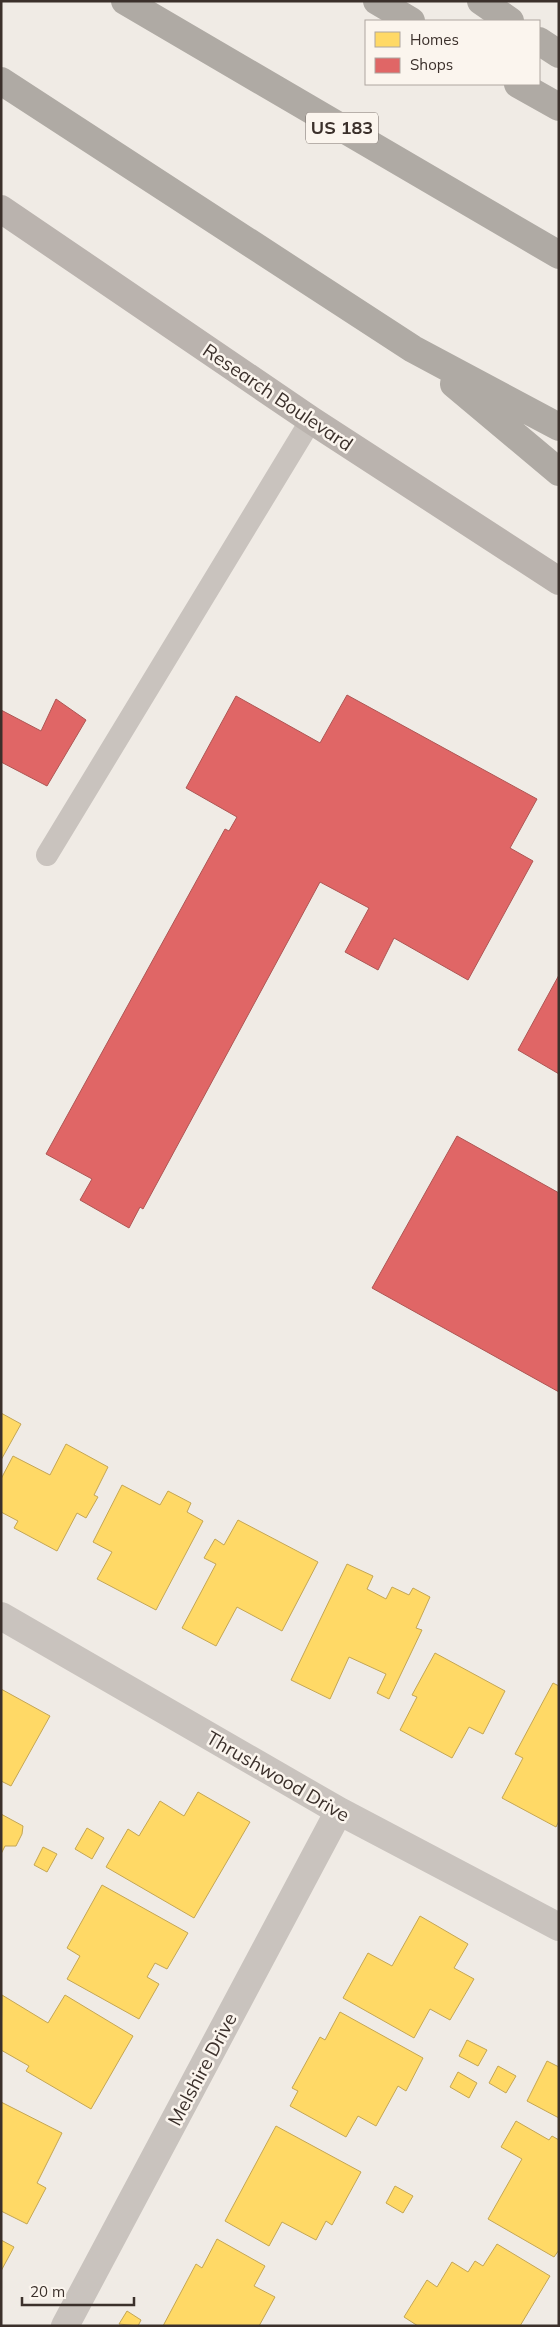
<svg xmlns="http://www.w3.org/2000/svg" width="560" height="2327" viewBox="0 0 560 2327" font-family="Mulish,sans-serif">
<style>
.homes{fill:#ffd966;stroke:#c4a654}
.shops{fill:#e06666;stroke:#ae5654}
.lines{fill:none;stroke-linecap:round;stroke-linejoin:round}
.lane{stroke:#c9c3be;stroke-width:22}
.street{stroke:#c9c3be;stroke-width:28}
.secondary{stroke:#bab3ae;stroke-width:28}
.highway{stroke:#afaaa4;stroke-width:28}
.labels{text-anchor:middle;stroke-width:5;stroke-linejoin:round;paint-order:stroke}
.shield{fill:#fbf5ee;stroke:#756b66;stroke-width:1}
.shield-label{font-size:18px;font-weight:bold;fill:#3b302b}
.street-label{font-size:19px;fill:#3b302b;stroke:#fbf5ee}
</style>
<rect width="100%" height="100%" fill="#f0ebe5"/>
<path class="homes" d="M1,1413L21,1424L1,1460Z
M66,1444L108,1467L94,1495L98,1497L86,1518L77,1513L57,1551L14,1528L18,1521L1,1512V1479L13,1456L50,1475Z
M122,1485L160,1505L168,1491L191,1503L187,1512L203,1521L156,1610L97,1579L112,1552L93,1542Z
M238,1520L318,1562L282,1631L237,1607L216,1646L182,1628L216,1564L204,1558L215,1539L224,1545Z
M347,1564L373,1576L367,1589L386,1599L392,1587L409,1595L413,1588L430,1597L416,1628L422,1630L389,1699L377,1693L386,1674L349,1657L330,1699L291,1680Z
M435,1653L505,1691L483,1734L469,1727L452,1758L400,1730L417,1697L412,1695Z
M553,1683L559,1686V1821L556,1827L502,1798L523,1758L515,1754Z
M1,1689L50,1716L11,1786L1,1781Z
M198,1792L250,1822L194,1918L106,1867L128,1829L139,1836L160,1801L184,1816Z
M1,1814L23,1826L22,1834L16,1846H5L1,1854Z
M87,1828L104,1838L92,1859L75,1849Z
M43,1847L57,1854L47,1872L34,1865Z
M102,1885L188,1933L167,1969L155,1963L147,1977L159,1984L139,2019L67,1979L80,1956L67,1948Z
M420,1916L468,1944L454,1968L474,1979L450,2020L430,2009L414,2038L343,1998L368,1953L392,1966Z
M2,1995L48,2023L65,1995L133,2036L91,2109L26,2071L29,2066L1,2050Z
M340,2012L423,2058L406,2091L398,2086L376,2126L358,2116L346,2137L290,2106L298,2091L292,2088L320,2037L325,2040Z
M467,2040L487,2050L478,2066L459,2056Z
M547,2061L559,2067V2118L527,2101Z
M498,2066L516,2076L506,2093L489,2083Z
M458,2072L477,2083L469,2098L450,2087Z
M1,2102L62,2133L37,2183L46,2188L27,2224L1,2211Z
M516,2121L549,2140L552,2136L559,2140V2250L554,2257L488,2219L522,2159L501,2147Z
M276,2126L361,2172L332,2225L326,2221L316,2240L282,2222L269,2246L225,2221Z
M395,2186L413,2196L403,2213L386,2203Z
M217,2239L265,2266L254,2286L275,2297L259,2326H163L196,2264L202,2268Z
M1,2240L14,2247L1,2271Z
M497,2244L550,2276L520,2326H418L404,2317L427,2280L437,2287L452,2262L468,2272L475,2261L483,2266Z
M127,2311L141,2320L138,2326L119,2324Z"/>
<path class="shops" d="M347,695L537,799L510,848L533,861L468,980L394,938L378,970L345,952L369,908L320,882L143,1209L140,1207L129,1228L80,1200L92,1179L46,1154L225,829L229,831L237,817L186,788L236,696L320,743Z
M56,699L86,720L47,786L1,762V710L41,731Z
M559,975V1074L518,1050Z
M457,1136L559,1193V1392L372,1288Z"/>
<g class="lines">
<path class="lane" d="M47,855L311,420"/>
<path class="street" d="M1,1616L339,1811L559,1927
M65,2326L339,1811"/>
<path class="secondary" d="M1,209L311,420L559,581"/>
<path class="highway" d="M125,1L559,255
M377,1L411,21
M481,1L510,21
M539,41L559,54
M1,81L413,349L559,427
M518,84L559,107
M454,384L559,472"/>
</g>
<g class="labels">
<rect class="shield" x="306" y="112.5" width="72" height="31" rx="4"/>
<g class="shield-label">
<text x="342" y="134">US 183</text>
</g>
<g class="street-label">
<text transform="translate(278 397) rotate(34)" y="7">Research Boulevard</text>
<text transform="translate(278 1776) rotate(30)" y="7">Thrushwood Drive</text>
<text transform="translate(202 2069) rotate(-62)" y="7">Melshire Drive</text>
</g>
</g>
<rect width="560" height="2327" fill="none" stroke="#3b302b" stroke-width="5"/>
<rect x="365" y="20" width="175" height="65" fill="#fbf5ee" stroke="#aea6a0"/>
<rect x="375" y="32" width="25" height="15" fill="#ffd966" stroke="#aea6a0"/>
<text x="410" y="45" font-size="15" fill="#3b302b">Homes</text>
<rect x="375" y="58" width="25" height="15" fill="#e06666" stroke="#aea6a0"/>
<text x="410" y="70" font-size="15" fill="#3b302b">Shops</text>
<path d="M22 2297v8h112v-8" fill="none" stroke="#3b302b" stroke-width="2.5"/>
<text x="30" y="2297" font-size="15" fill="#3b302b" stroke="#fbf5ee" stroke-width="4" paint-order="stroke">20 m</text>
</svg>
